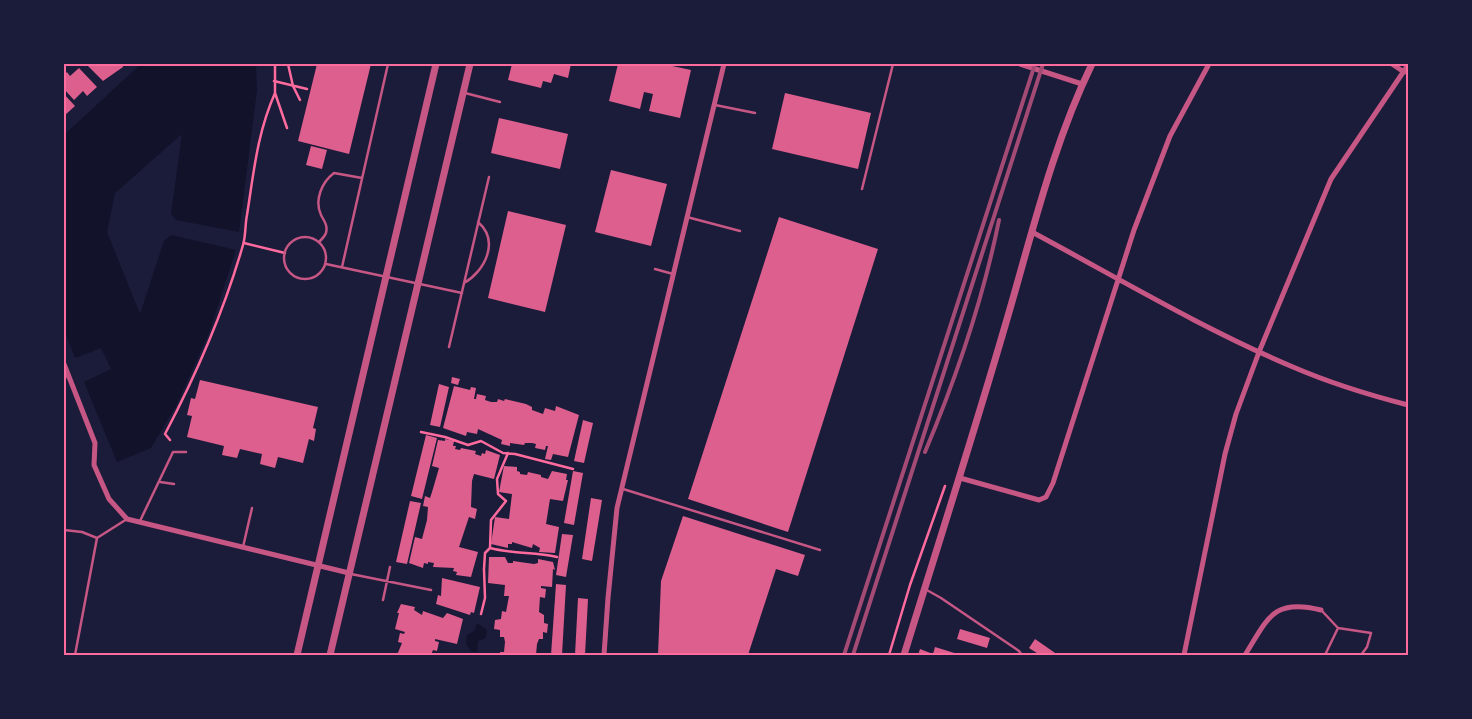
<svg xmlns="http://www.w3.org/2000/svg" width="1472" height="719" viewBox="0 0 1472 719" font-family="Quicksand,sans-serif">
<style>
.water{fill:#12122b}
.building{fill:#dd5f8e}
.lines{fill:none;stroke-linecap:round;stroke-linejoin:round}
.path{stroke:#ff6b9d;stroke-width:2.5}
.service{stroke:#c65784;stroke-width:2.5}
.minor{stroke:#c65784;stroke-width:5}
.tertiary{stroke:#c65784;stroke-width:7}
.rail{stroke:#a44b75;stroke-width:4}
.neatline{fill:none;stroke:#ff6b9d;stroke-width:2}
</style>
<rect width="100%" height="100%" fill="#1b1b3a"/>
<path class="water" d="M141,64H256L257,90L239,232L176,220L171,214L182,134L115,193L107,232L140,314L164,241L171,235L236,250L209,333L177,404L151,448L117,462L84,382L111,369L101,348L75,358L64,330V135Z
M477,623L487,630L486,638L478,641L477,652L471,651L466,644L467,635L474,631Z"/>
<path class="building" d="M86,64H123V67L103,81Z
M317,64H371L349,154L298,141Z
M512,64H571L568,78L554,74L551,83L543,81L541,88L508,80Z
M618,64H663L691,70L680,118L649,111L653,94L644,92L640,109L609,101Z
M79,68L97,87L87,96L83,91L74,100L64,89V75L67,72L70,76Z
M785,93L871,113L858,169L772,149Z
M64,94L75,106L64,116Z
M499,118L568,134L560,169L491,153Z
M311,146L327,150L322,169L306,165Z
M611,170L667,184L651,246L595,232Z
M508,211L566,225L545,312L488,298Z
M779,217L878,249L788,532L688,499Z
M452,377L460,379L458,385L451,383Z
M200,380L318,407L313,428L316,429L314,441L309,439L303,463L278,457L275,468L260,464L262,454L240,449L237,458L222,455L224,446L187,437L192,416L187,415L191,398L195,399Z
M439,384L449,387L440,427L430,425Z
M454,386L470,390L471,387L476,388L474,399H476L477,394L486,396L485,400L491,402H497L498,399L504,401L505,399L526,404L532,407V410L543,414L545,408L555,411L556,406L579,415L568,457L553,454L551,460L545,459L548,446H546L545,450L535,448L536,444L532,443H525L524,445L510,443V446L501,444L502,440L478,429L477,434L467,432L466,436L443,428Z
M583,420L593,423L584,463L574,461Z
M426,435L437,438L422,499L411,496Z
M445,439L454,441L453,446H456L455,449L460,450L461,448L476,451L475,454L481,456L482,453L485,454L486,450L500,455L494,479L474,474L472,481L471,507L477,509L475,519L469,517L459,547L478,552L471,577L456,575L457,572L453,571L454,568L433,567L434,563L428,562V564L424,563L423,568L409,563L415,537L422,539L427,520L428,507L423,506L425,496L430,498L432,492L439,468L432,466L438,440L445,441Z
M504,466L517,467V471L520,472V474L527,475L528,472L541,475V477L548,479L552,471L567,474L566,480H568L563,501L550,499L546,524L559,527L555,553L539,552L540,548L533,544L532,548L512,542V544H508V548L491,544L495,517L509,519L512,494L499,492Z
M573,471L583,473L574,525L564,523Z
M591,498L602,500L592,561L582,559Z
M410,501L421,503L407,564L396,562Z
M683,516L805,555L798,576L776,569L748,655H658L661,581Z
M562,534L573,535L566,577L556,575Z
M489,557H505L508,563H513V561L534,564L538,563V559L553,562L555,570L553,569L552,587L541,586V588L546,589L545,598L540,597L539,612L544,615V623L548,624L547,633L543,632V639H539L537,644L536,655H500V652H504L505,642L504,637H500V630L494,629L495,620L501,619L502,611L506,612L509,596H504L505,585L488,583Z
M442,578L480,587L474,613L471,612L470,615L436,604L438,595L441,596Z
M556,584L566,585L562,655H551Z
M578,598L588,599L585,655H575Z
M401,604L415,607L414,610L422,615L423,611L443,618L447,613L463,619L457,644L435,639V641L439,642L437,651L433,650L431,655H397L402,643L398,642L400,633L404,634L405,632L395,629L399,613H397Z
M960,629L990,638L987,648L957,639Z
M1035,639L1058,655H1040L1029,648Z
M935,647L961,655H918L920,649L933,654Z"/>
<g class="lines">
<path class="path" d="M275,64V93L287,128
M288,64L293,86L300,100
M274,81L307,89
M244,243L285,253
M421,432L445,437L468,445L481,441L503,453L515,454L573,469
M170,440L165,434C197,373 224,311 243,245C246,235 245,224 247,215C254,171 257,134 275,93
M490,548C513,554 535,552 557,557
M481,614L485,598L484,569L485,553L490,548L491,520L506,501L498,494L497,479L508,453
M889,655L910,585L945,486"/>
<path class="service" d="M465,93L500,102
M715,105L755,113
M862,189L893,64
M687,217L740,231
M284 258a21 21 0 1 1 42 0a21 21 0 1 1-42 0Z
M319,242C321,240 325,236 326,233C328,225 324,221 321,215C314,200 322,182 334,173L362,178
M326,264L462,293
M342,267L388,64
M655,269L673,274
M464,283C485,271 500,241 478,222
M449,347L489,177
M64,381L67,373
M160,482L174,484
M623,489L820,550
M140,521L173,452H186
M64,530L82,532L97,538L75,655
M97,538L127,519
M243,547L252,508
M351,574L431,590
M925,589L941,598L1019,651L1022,655
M383,600L390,567
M1322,611L1338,628L1371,633L1367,647L1361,655
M1325,655L1338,628"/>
<path class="minor" d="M1020,64L1082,84
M1392,64L1404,72
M1032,232C1118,278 1203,329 1293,367C1330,383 1369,395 1408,405
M64,364L95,443L94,465L109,499L127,519L349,573
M960,478L1039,500L1046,497L1053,483L1134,230L1170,136L1209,64
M604,655L608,598L617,508L724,64
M1184,655L1225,454L1236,414L1259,352L1331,179L1408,65
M1245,655C1268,618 1273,598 1321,610"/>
<path class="tertiary" d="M297,655L436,64
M330,655L470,64
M904,655C938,545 973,436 1005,326C1031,238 1052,146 1092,64"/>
<path class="rail" d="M925,452C957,376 983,300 999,220
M844,655L1035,64
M853,655L1043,64"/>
</g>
<rect width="1472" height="719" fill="none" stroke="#1b1b3a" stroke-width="130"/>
<rect x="65" y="65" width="1342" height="589" class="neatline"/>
</svg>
